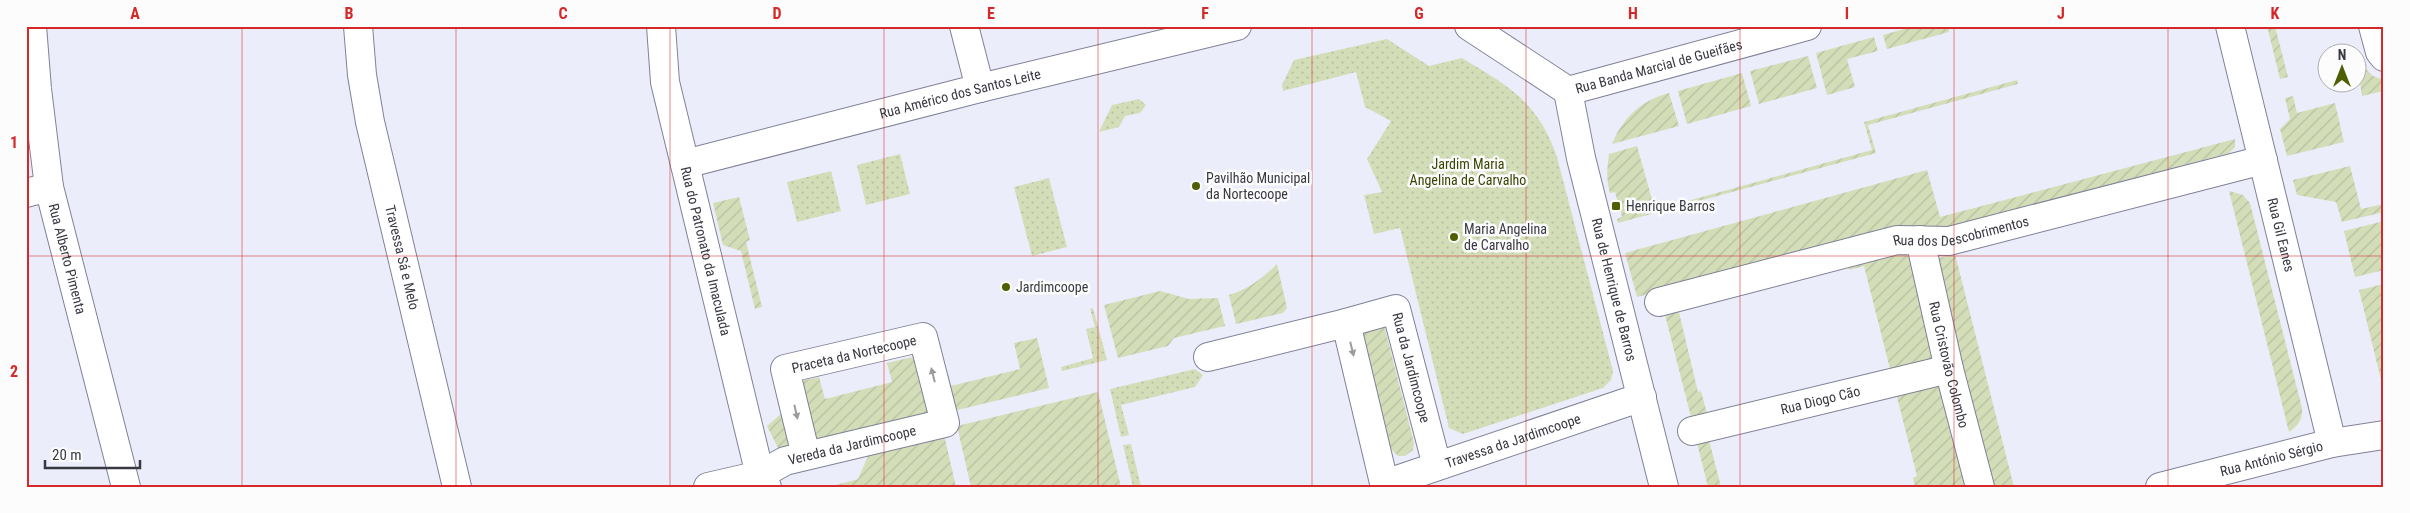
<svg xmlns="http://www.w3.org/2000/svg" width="2410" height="513" viewBox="0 0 2410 513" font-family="'Roboto Condensed',sans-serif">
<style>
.grass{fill:url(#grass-dots)}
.garden{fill:url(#garden-furrows)}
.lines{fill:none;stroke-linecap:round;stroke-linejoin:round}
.street-casing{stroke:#7f8296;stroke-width:30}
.street{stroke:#fff;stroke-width:28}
.oneway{fill:#9c9ca0}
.grid{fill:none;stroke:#d62828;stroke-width:1;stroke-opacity:0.55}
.poi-dot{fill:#4d5f02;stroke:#fcfcfc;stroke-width:2}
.labels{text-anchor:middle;stroke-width:5;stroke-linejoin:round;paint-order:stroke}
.street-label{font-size:14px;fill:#383942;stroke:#fcfcfc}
.park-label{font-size:14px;fill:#384600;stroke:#fcfcfc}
.poi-label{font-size:14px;fill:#383942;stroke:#fcfcfc;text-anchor:start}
.neatline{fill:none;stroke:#d62828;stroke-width:2}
.grid-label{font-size:16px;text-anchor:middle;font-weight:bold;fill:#d62828}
</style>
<defs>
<pattern id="grass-dots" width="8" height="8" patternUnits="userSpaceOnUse" patternTransform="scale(1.25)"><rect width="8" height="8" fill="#d3deb9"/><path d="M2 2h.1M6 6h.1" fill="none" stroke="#b6bfa0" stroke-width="1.8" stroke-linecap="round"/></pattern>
<pattern id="garden-furrows" width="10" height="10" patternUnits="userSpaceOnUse" patternTransform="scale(1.25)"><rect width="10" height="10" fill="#d3deb9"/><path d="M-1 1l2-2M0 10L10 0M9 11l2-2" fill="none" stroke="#b6bfa0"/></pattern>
</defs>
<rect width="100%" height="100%" fill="#ecedfb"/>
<path class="grass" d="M1387,39L1429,66L1462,58C1510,87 1538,102 1557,157L1613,371L1611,380L1603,388L1463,434L1449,428L1400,228L1374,234L1364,195L1382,192L1367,159L1391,121L1365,107L1356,72L1283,91L1282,85L1294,60Z
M1139,99L1146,105L1140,113L1125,116L1119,127L1099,132L1112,105Z
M900,154L910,194L866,205L857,165Z
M831,171L841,211L797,222L787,182Z
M1049,178L1067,247L1032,256L1014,187Z
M1093,308L1107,360L1062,371L1061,367L1093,358L1086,329L1095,327L1090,309Z
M1195,369L1203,375L1195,387L1121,405L1129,435L1121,437L1110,389Z
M1131,444L1141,487H1133L1123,445Z"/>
<path class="garden" d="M1915,26H1948L1949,32L1887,49L1883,35Z
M2267,26H2275L2288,77L2280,79Z
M1874,37L1878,51L1847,59L1855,87L1827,95L1816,53Z
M1808,56L1817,88L1759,104L1750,71Z
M2364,67L2373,76L2384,80V91L2362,96L2358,69Z
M1742,73L1751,106L1687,124L1678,91Z
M2017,80L2018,84L1868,125L1876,153L1618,223L1617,219L1622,217L1615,192L1610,193C1606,180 1607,167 1609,154L1637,146L1655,210L1872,150L1864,122Z
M1669,93L1679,126L1612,144C1623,117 1642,100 1669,93Z
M2293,96L2297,113L2335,103L2344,142L2287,156L2280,129L2290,119L2285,98Z
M2235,139V147L2229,153L1944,228L1903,226L1637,297L1625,253L1927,170L1940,217Z
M2350,166L2361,209L2384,204V212L2342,222L2336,202L2297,195L2293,180Z
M2229,191L2243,195L2250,203L2302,408C2303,419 2298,426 2289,432Z
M739,197L750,240L746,242L762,307L755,309L741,251L723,245L713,203Z
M2384,221V270L2355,277L2344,231Z
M1898,253L1905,254L1911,259L1933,360L1891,373L1864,266L1849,270L1848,266Z
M1955,254L2014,487H1993L1937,266L1939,258Z
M1277,264L1287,308L1283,313L1236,324L1229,295C1247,290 1263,278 1277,264Z
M2384,284V392L2359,290Z
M1160,291L1189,299L1218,298L1225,326L1174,338L1168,346L1118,358L1104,305Z
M1678,308L1698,392L1701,391L1707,414L1691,417L1664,311Z
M1382,325L1385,329L1414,443L1413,450L1405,456H1398L1391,449L1362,335V332Z
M1037,338L1049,388L953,411L944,375L948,374L951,386L1020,369L1014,343Z
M917,356L931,416L812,445L797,382L819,377L825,399L892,382L887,363Z
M1939,383L1969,487H1915L1913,478L1917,476L1897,397L1883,400L1882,395Z
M1098,392L1121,487H971L957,426Z
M782,413L795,444L779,450L767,426Z
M943,430L956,487H829L858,479L872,447Z
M1709,440L1721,487H1708L1697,443Z"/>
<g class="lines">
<defs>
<g id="street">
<path id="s1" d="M32,26L37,89L49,187L126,487"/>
<path id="s2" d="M358,26L362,75L370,122L457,487"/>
<path id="s3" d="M661,26L665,82L760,475L785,461L806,456L945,423L923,337L785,369L806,456"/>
<path d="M964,26L980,88"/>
<path d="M1469,26L1568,91"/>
<path id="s4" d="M2230,26L2332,443"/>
<path d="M2373,26L2380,52L2384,57"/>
<path id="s5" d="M1568,91L1581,158L1664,487"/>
<path id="s6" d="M1568,91L1807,26"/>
<path id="s7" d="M685,164L980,88L1237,26"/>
<path d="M26,193L49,187"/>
<path id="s8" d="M1920,240L1949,369L1980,487"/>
<path id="s9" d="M1659,302L1897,240L1949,241L2263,160"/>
<path d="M1208,357L1346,323"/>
<path id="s10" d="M1692,431L1949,369"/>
<path id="s11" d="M1385,484L1642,397"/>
<path d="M708,487L760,475L767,487"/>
<path id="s12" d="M1385,487L1346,323L1396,309L1437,466"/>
<path id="s13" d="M2160,487L2332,443L2384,435"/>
</g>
</defs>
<use href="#street" class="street-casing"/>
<use href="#street" class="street"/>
</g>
<defs><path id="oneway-solid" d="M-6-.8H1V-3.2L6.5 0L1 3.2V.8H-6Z" transform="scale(1.25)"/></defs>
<g class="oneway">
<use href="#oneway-solid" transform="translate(1352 349) rotate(76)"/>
<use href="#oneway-solid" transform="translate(933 375) rotate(-104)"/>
<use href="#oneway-solid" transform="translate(796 412) rotate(77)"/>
</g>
<path class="grid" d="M242,26V487M456,26V487M670,26V487M884,26V487M1098,26V487M1312,26V487M1526,26V487M1740,26V487M1954,26V487M2168,26V487M26,256H2384"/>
<g class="poi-dot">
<circle cx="1196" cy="186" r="5"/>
<rect x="1611" y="201" width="10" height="10" rx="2.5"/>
<circle cx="1454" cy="237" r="5"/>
<circle cx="1006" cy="287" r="5"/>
</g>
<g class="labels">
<g class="street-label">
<text dy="5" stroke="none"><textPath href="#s6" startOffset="94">Rua Banda Marcial de Gueifães</textPath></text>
<text dy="5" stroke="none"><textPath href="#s7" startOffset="284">Rua Américo dos Santos Leite</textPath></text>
<text dy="5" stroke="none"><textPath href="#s9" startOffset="311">Rua dos Descobrimentos</textPath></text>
<text dy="5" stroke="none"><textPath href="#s4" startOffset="215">Rua Gil Eanes</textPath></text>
<text dy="5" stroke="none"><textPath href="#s3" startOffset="230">Rua do Patronato da Imaculada</textPath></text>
<text dy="5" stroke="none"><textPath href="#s2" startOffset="236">Travessa Sá e Melo</textPath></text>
<text dy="5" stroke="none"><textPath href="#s1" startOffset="236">Rua Alberto Pimenta</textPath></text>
<text dy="5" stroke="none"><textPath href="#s5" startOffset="204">Rua de Henrique de Barros</textPath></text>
<text transform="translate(854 354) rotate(-13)" y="5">Praceta da Nortecoope</text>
<text dy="5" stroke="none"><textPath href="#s8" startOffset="128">Rua Cristovão Colombo</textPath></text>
<text dy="5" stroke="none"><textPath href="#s12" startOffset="281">Rua da Jardimcoope</textPath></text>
<text dy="5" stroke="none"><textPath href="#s10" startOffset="132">Rua Diogo Cão</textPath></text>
<text dy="5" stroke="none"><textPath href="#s11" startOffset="135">Travessa da Jardimcoope</textPath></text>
<text dy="5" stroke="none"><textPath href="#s3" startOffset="558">Vereda da Jardimcoope</textPath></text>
<text dy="5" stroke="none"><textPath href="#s13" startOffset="115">Rua António Sérgio</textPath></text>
</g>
<g class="park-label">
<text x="1468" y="169">Jardim Maria<tspan x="1468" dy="16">Angelina de Carvalho</tspan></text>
</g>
<g class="poi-label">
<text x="1206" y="183">Pavilhão Municipal<tspan x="1206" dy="16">da Nortecoope</tspan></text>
<text x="1626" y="211">Henrique Barros</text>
<text x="1464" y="234">Maria Angelina<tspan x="1464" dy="16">de Carvalho</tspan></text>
<text x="1016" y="292">Jardimcoope</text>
</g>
</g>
<rect width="2410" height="513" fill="none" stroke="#fcfcfc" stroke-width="55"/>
<g transform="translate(2342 68)"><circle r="24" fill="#fcfcfc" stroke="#aeaeb2"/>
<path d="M0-4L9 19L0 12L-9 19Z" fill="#4d5f02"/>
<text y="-8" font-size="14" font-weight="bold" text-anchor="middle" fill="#383942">N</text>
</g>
<path d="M45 460v8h95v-8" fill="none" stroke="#383942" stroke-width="2.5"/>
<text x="52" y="460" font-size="15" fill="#383942" stroke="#fcfcfc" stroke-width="4" paint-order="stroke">20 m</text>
<rect x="28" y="28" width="2354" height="458" class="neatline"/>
<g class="grid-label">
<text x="135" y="19">A</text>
<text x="349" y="19">B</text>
<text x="563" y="19">C</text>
<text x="777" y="19">D</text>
<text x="991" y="19">E</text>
<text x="1205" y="19">F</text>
<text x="1419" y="19">G</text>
<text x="1633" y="19">H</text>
<text x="1847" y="19">I</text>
<text x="2061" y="19">J</text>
<text x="2275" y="19">K</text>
<text x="14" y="148">1</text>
<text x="14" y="377">2</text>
</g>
</svg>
